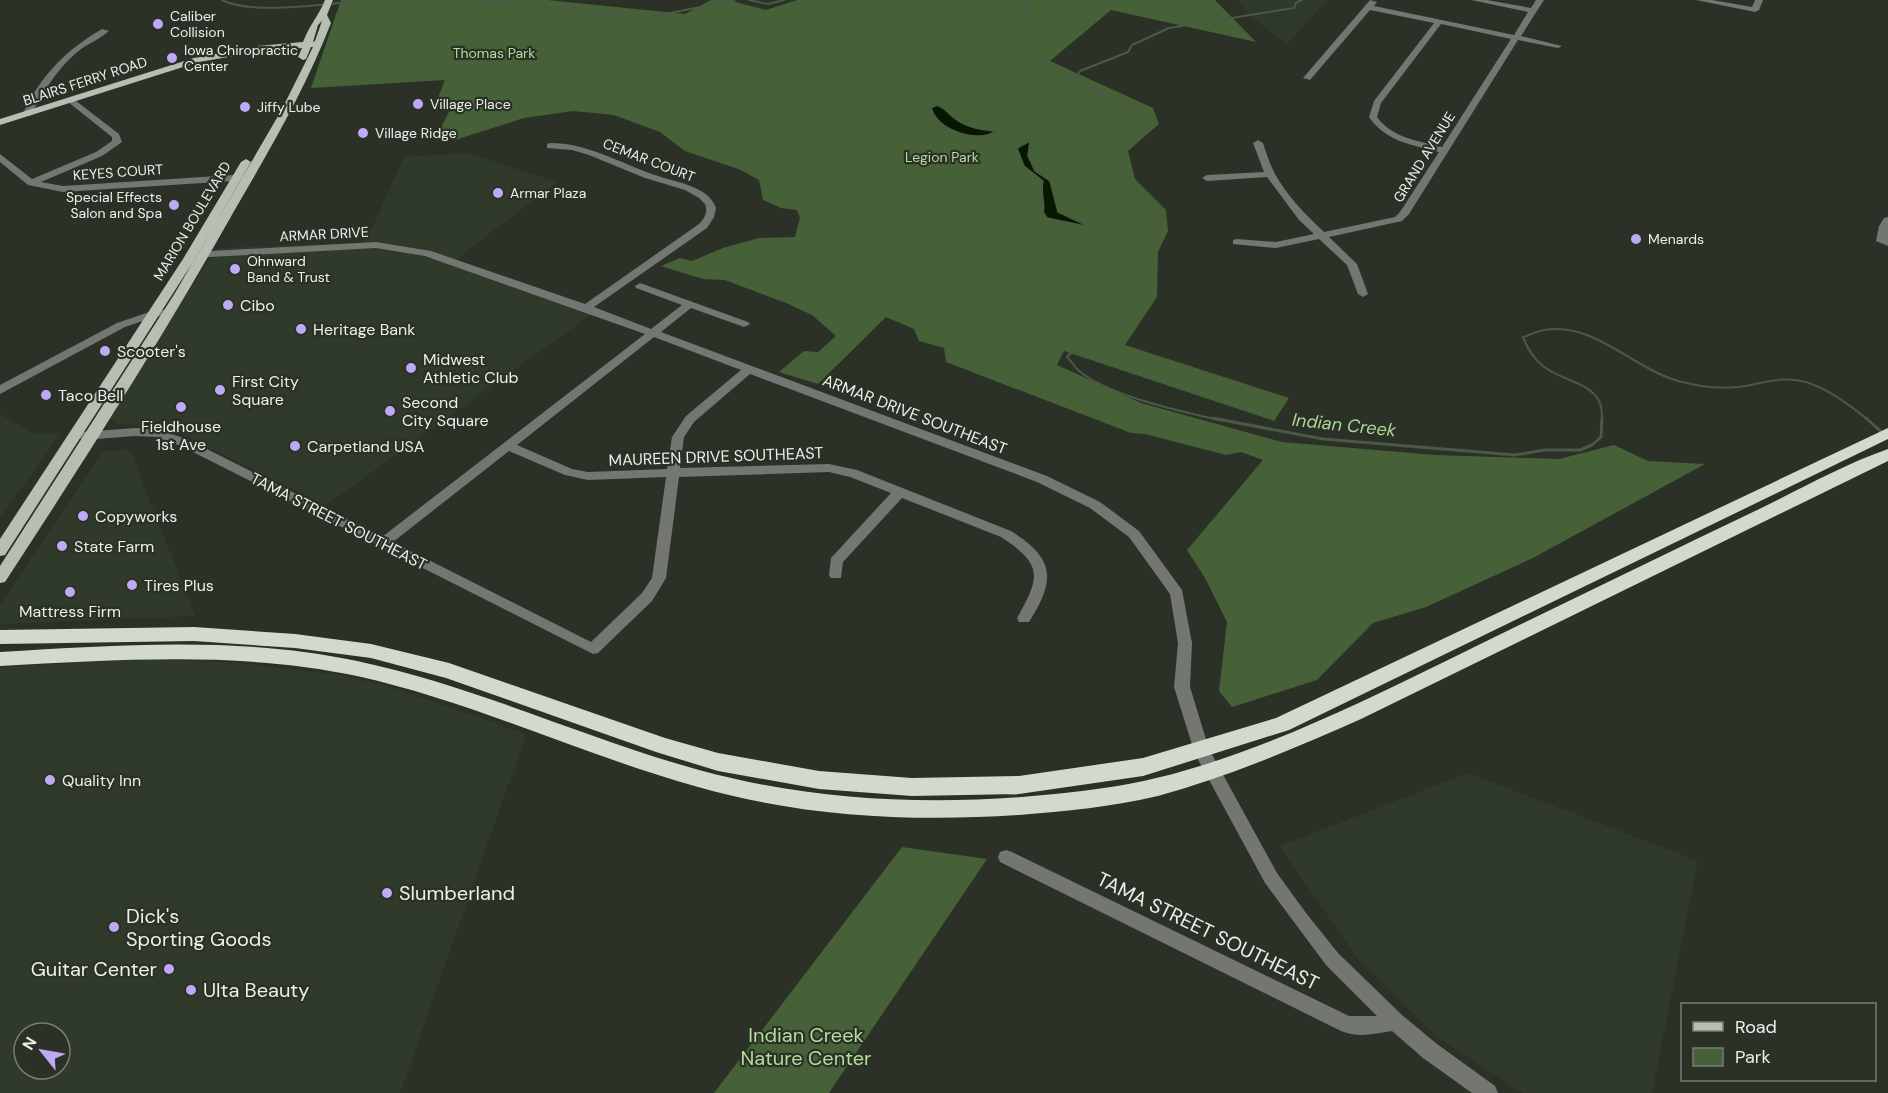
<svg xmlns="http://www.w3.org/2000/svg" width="1888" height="1093" viewBox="0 0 1888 1093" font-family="'DM Sans',sans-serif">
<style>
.built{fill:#303a2a;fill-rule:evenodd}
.green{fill:#466038}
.water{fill:#071800;stroke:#4b5946;stroke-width:1.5}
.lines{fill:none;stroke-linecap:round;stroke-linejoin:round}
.stream-far1{stroke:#4b5946;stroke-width:2}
.stream{stroke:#4b5946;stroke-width:3}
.minor{fill:#737671;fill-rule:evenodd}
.major{fill:#b7beb3;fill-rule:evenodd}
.highway{fill:#d2dace;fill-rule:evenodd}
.poi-dot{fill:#bea9f5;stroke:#2b3127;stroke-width:2}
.labels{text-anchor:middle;stroke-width:4.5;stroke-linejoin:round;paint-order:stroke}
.far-poi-label{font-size:14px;fill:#ebf0e9;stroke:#2b3127;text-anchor:start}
.far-park-label{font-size:14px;fill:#b3de9b;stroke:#2b3127}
.far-street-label{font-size:14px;fill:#ebf0e9;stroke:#2b3127}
.poi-label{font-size:16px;fill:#ebf0e9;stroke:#2b3127;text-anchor:start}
.street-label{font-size:16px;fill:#ebf0e9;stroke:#2b3127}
.water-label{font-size:18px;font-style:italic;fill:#acd794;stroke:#2b3127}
.near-poi-label{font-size:20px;fill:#ebf0e9;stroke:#2b3127;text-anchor:start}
.near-street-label{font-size:20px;fill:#ebf0e9;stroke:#2b3127}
.near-park-label{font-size:20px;fill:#b3de9b;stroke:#2b3127}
</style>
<rect width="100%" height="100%" fill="#2b3127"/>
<path class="built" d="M1237,0H1327L1287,44L1252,17Z
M468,153L557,182L449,265L592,314L326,505L167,427L119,424L110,419L185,295L218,248L365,243L404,157Z
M0,414L34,434H59L0,519Z
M130,450L195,616L0,624V605L103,451Z
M150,659L238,663L340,675L391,687L526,734L400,1093H0V667ZM24,1033H60V1069H24Z
M1468,773L1698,861L1652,1093H1523L1434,1034L1356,957L1280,846Z"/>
<path class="green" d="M341,0H547L685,14L711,0H728L766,10L797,0H1215L1256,42L1111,10L1050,61L1153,108L1159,124L1128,151L1135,179L1166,210L1168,231L1158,252L1157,297L1125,345L1289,398L1274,421L1064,351L1057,365L1141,403L1282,442L1435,455L1559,459L1614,445L1648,461L1705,464L1533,558L1426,607L1373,623L1317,680L1232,707L1219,691L1227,622L1205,578L1187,550L1263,460L1241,452L1226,455L1145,434L1131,433L946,362L944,348L919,341L914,329L886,317L818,384L779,372L804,351L818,352L836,336L812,315L786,303L725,280L703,279L661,266L680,258L692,261L723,248L759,238L795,237L800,218L797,210L781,208L763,200L759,180L741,170L685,151L660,132L614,115L573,111L524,118L455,140L438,133L449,112L458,108H434L445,80L311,88Z
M902,847L987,859L829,1093H714Z"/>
<path class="water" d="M937,105C946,108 946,112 953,117C964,127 981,130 995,131C981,142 951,133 939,121C936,118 933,113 931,108Z
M1030,141L1028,156L1035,171L1050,181L1058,212L1090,227L1047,218L1043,212C1046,204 1040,193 1043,181L1024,166L1017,148Z"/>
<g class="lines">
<path class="stream-far1" d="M222,0C254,16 331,3 368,0
M478,0L634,17L660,15L735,0
M749,0L768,4L784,0
M1026,0L1024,19L1016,28C1037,77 1097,90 1142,110L1147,120L1146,128L1118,149L1121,171L1128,184L1140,195L1161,223C1157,239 1149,245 1145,256C1134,288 1144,313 1113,336C1099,346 1078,343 1067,357C1071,361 1075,367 1079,371C1109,396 1180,411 1219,420
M1075,80L1080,71L1128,52L1132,45L1169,28L1294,8L1296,3L1302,0
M1602,420C1602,415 1602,406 1599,401C1584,373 1541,386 1523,337C1530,335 1537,331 1545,330C1593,322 1632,367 1675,380C1695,386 1718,389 1738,387C1762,384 1782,375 1806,382C1829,389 1850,405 1868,420"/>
<path class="stream" d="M1212,418L1323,439L1515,455L1545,450H1580L1592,445L1601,437L1602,418
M1866,418L1888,438"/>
<path class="minor" d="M1370,0L1377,2L1374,6L1514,35L1528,12L1471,0H1487L1531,8L1536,0H1544L1521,36L1562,46L1558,48L1518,40L1409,214L1402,221L1329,237L1357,264L1368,294L1363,297L1358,294L1347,265L1319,239L1276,248L1233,244V240L1237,239L1276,242L1314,234L1299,220L1267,177L1207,181L1202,178L1207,175L1264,172L1253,143L1258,140L1263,143C1266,153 1270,164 1275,174C1287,196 1306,215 1324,232L1395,217L1400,212L1439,152C1412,145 1385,141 1369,117L1374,101L1434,23L1370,10L1310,80L1303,78ZM1441,24L1511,39L1442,147C1419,141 1392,138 1377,117L1381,103Z
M1696,0H1712L1752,7L1755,0H1763L1759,10L1755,12Z
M102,29L109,31C101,38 90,43 81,49C57,68 45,90 30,116H24L23,114C40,76 66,50 102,29Z
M71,97L119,134L122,142L102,156L41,182L63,186L249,174L254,177L249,180L63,192L28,185L0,162V154L32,179L96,152L112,141V137L68,102L67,100Z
M550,143C587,143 618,162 652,174C668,180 686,182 701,191C708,195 713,200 716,208L714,217L707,228L594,307L651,329L682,305L636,288L635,286L640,283L748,322L750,324L744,327L691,308L661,332L1047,476L1100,502L1139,531L1182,590L1192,643L1190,687L1209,749L1277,873L1306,913L1338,953L1402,1015L1437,1044L1495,1086L1498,1093H1472L1423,1058L1392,1031C1375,1034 1358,1038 1341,1031L1000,862L998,857L1000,852L1006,850L1012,852L1349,1016H1377L1326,965L1265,883L1195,754L1174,687L1178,643L1170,594L1129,537L1090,508L1037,482L750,374L694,422L684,437L680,468L829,464L857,470L1011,531C1055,559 1056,579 1029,622H1019L1017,618C1040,577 1044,565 1001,537L902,498L843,562L841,578H831L829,575L831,558L891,493L850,477L829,472L679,477L666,578L652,601L598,653L593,654L181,446L156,437L135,436L83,440L77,436L83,432L135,428L157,429L189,440L382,537L645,334L425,256L376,248L192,258L187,255L192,252L376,242L431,251L585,304L699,224C705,218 708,212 705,204L699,198L685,190L645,178L589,155L572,150L547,148V144ZM654,337L741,370L686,416L672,437L667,469L588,472L572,469L517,445ZM509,451L565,475L588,480L666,477L652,578L642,593L591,642L393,542Z
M1888,217V246L1876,241L1879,226L1884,218Z
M164,310L168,311V315L154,317L125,327L0,394V385L117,323L149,312Z"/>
<path class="major" d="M325,0H333L327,15L331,23C305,90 269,151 233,213C162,339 84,461 5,582L0,583V566L175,293L281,111L313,47H311L306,59L303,60L298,57L302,48L257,52L199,62L0,125V119L194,58L257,46L303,42C310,24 318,17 325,0ZM322,21L315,41L313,42L318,25Z
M246,159L251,162L195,259L5,555L0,556V539L183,259L241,162Z"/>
<path class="highway" d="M1888,428V439L1289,730L1143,776L1019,794L912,796L819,789L718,771L656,752L446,678L371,658L295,648L194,641L0,644V630L194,627L295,634L371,644L449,663L665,738L718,753L819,771L912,778L1019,776L1143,758L1276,718Z
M1888,449V461L1361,719C1295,748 1228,777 1158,796C1112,807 1065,811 1019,815C910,822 804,817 698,787C583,755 474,702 357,676C240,651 119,660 0,666V652C119,645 240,636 357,661C475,686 584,738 699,770C831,806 969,807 1104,788C1221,772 1343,711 1448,660C1550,610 1651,561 1753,512C1797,491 1842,465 1888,449Z"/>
</g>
<g class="poi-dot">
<circle cx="158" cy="24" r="6"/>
<circle cx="172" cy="58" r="6"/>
<circle cx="418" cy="104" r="6"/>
<circle cx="245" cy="107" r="6"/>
<circle cx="363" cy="133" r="6"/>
<circle cx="498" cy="193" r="6"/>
<circle cx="174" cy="205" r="6"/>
<circle cx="1636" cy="239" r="6"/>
<circle cx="235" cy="269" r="6"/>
<circle cx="228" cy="305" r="6"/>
<circle cx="301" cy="329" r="6"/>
<circle cx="105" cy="351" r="6"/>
<circle cx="411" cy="368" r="6"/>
<circle cx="220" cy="390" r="6"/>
<circle cx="46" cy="395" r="6"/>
<circle cx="181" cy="407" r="6"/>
<circle cx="390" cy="411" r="6"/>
<circle cx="295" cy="446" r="6"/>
<circle cx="83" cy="516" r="6"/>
<circle cx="62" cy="546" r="6"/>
<circle cx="132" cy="585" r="6"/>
<circle cx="70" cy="592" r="6"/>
<circle cx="50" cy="780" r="6"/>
<circle cx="387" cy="893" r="6"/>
<circle cx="114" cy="927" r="6"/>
<circle cx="169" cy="969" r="6"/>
<circle cx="191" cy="990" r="6"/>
</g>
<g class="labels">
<g class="far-poi-label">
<text x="170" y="21">Caliber<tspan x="170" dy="16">Collision</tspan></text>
<text x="184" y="55">Iowa Chiropractic<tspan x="184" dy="16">Center</tspan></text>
<text x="430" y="109">Village Place</text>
<text x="257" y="112">Jiffy Lube</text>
<text x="375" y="138">Village Ridge</text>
<text x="510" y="198">Armar Plaza</text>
<text x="162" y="202" text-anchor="end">Special Effects<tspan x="162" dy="16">Salon and Spa</tspan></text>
<text x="1648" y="244">Menards</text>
<text x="247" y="266">Ohnward<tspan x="247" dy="16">Band &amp; Trust</tspan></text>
</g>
<g class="far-park-label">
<text x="494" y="58">Thomas Park</text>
<text x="942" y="162">Legion Park</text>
</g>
<g class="far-street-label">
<text transform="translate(85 81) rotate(-18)" y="5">BLAIRS FERRY ROAD</text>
<text transform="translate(1424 157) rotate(-58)" y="5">GRAND AVENUE</text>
<text transform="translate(649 160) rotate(21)" y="5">CEMAR COURT</text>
<text transform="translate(118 172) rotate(-4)" y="5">KEYES COURT</text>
<text transform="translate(192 221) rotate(-59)" y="5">MARION BOULEVARD</text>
<text transform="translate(324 234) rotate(-3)" y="5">ARMAR DRIVE</text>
</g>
<g class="poi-label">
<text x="240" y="311">Cibo</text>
<text x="313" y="335">Heritage Bank</text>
<text x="117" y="357">Scooter's</text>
<text x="423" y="365">Midwest<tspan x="423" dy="18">Athletic Club</tspan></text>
<text x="232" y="387">First City<tspan x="232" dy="18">Square</tspan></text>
<text x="58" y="401">Taco Bell</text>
<text x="402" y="408">Second<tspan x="402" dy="18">City Square</tspan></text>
<text x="181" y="432" text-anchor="middle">Fieldhouse<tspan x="181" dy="18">1st Ave</tspan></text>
<text x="307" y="452">Carpetland USA</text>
<text x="95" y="522">Copyworks</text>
<text x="74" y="552">State Farm</text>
<text x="144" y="591">Tires Plus</text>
<text x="70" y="617" text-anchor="middle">Mattress Firm</text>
<text x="62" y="786">Quality Inn</text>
</g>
<g class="street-label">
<text transform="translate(915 414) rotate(21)" y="6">ARMAR DRIVE SOUTHEAST</text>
<text transform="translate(716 456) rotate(-2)" y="6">MAUREEN DRIVE SOUTHEAST</text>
<text transform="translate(339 521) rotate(27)" y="6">TAMA STREET SOUTHEAST</text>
</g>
<g class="water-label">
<text transform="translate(1344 425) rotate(6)" y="6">Indian Creek</text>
</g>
<g class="near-poi-label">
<text x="399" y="900">Slumberland</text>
<text x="126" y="923">Dick's<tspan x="126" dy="23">Sporting Goods</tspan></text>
<text x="157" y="976" text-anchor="end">Guitar Center</text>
<text x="203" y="997">Ulta Beauty</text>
</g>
<g class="near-street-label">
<text transform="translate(1208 931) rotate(26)" y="7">TAMA STREET SOUTHEAST</text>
</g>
<g class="near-park-label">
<text x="806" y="1042">Indian Creek<tspan x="806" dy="23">Nature Center</tspan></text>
</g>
</g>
<rect x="1681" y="1003" width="195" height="78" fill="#2b3127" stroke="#787d75" stroke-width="1.5"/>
<rect x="1693" y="1022" width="30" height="9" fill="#b7beb3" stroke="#787d75" stroke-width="1.5"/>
<text x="1735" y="1033" font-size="18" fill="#ebf0e9">Road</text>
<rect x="1693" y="1048" width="30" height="18" fill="#466038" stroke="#787d75" stroke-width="1.5"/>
<text x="1735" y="1063" font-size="18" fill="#ebf0e9">Park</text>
<g transform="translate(42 1051) rotate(301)"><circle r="28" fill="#2b3127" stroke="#787d75" stroke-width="1.5"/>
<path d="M0-4.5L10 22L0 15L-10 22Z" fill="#bea9f5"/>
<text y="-9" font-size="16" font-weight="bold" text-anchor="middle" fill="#ebf0e9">N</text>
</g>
</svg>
